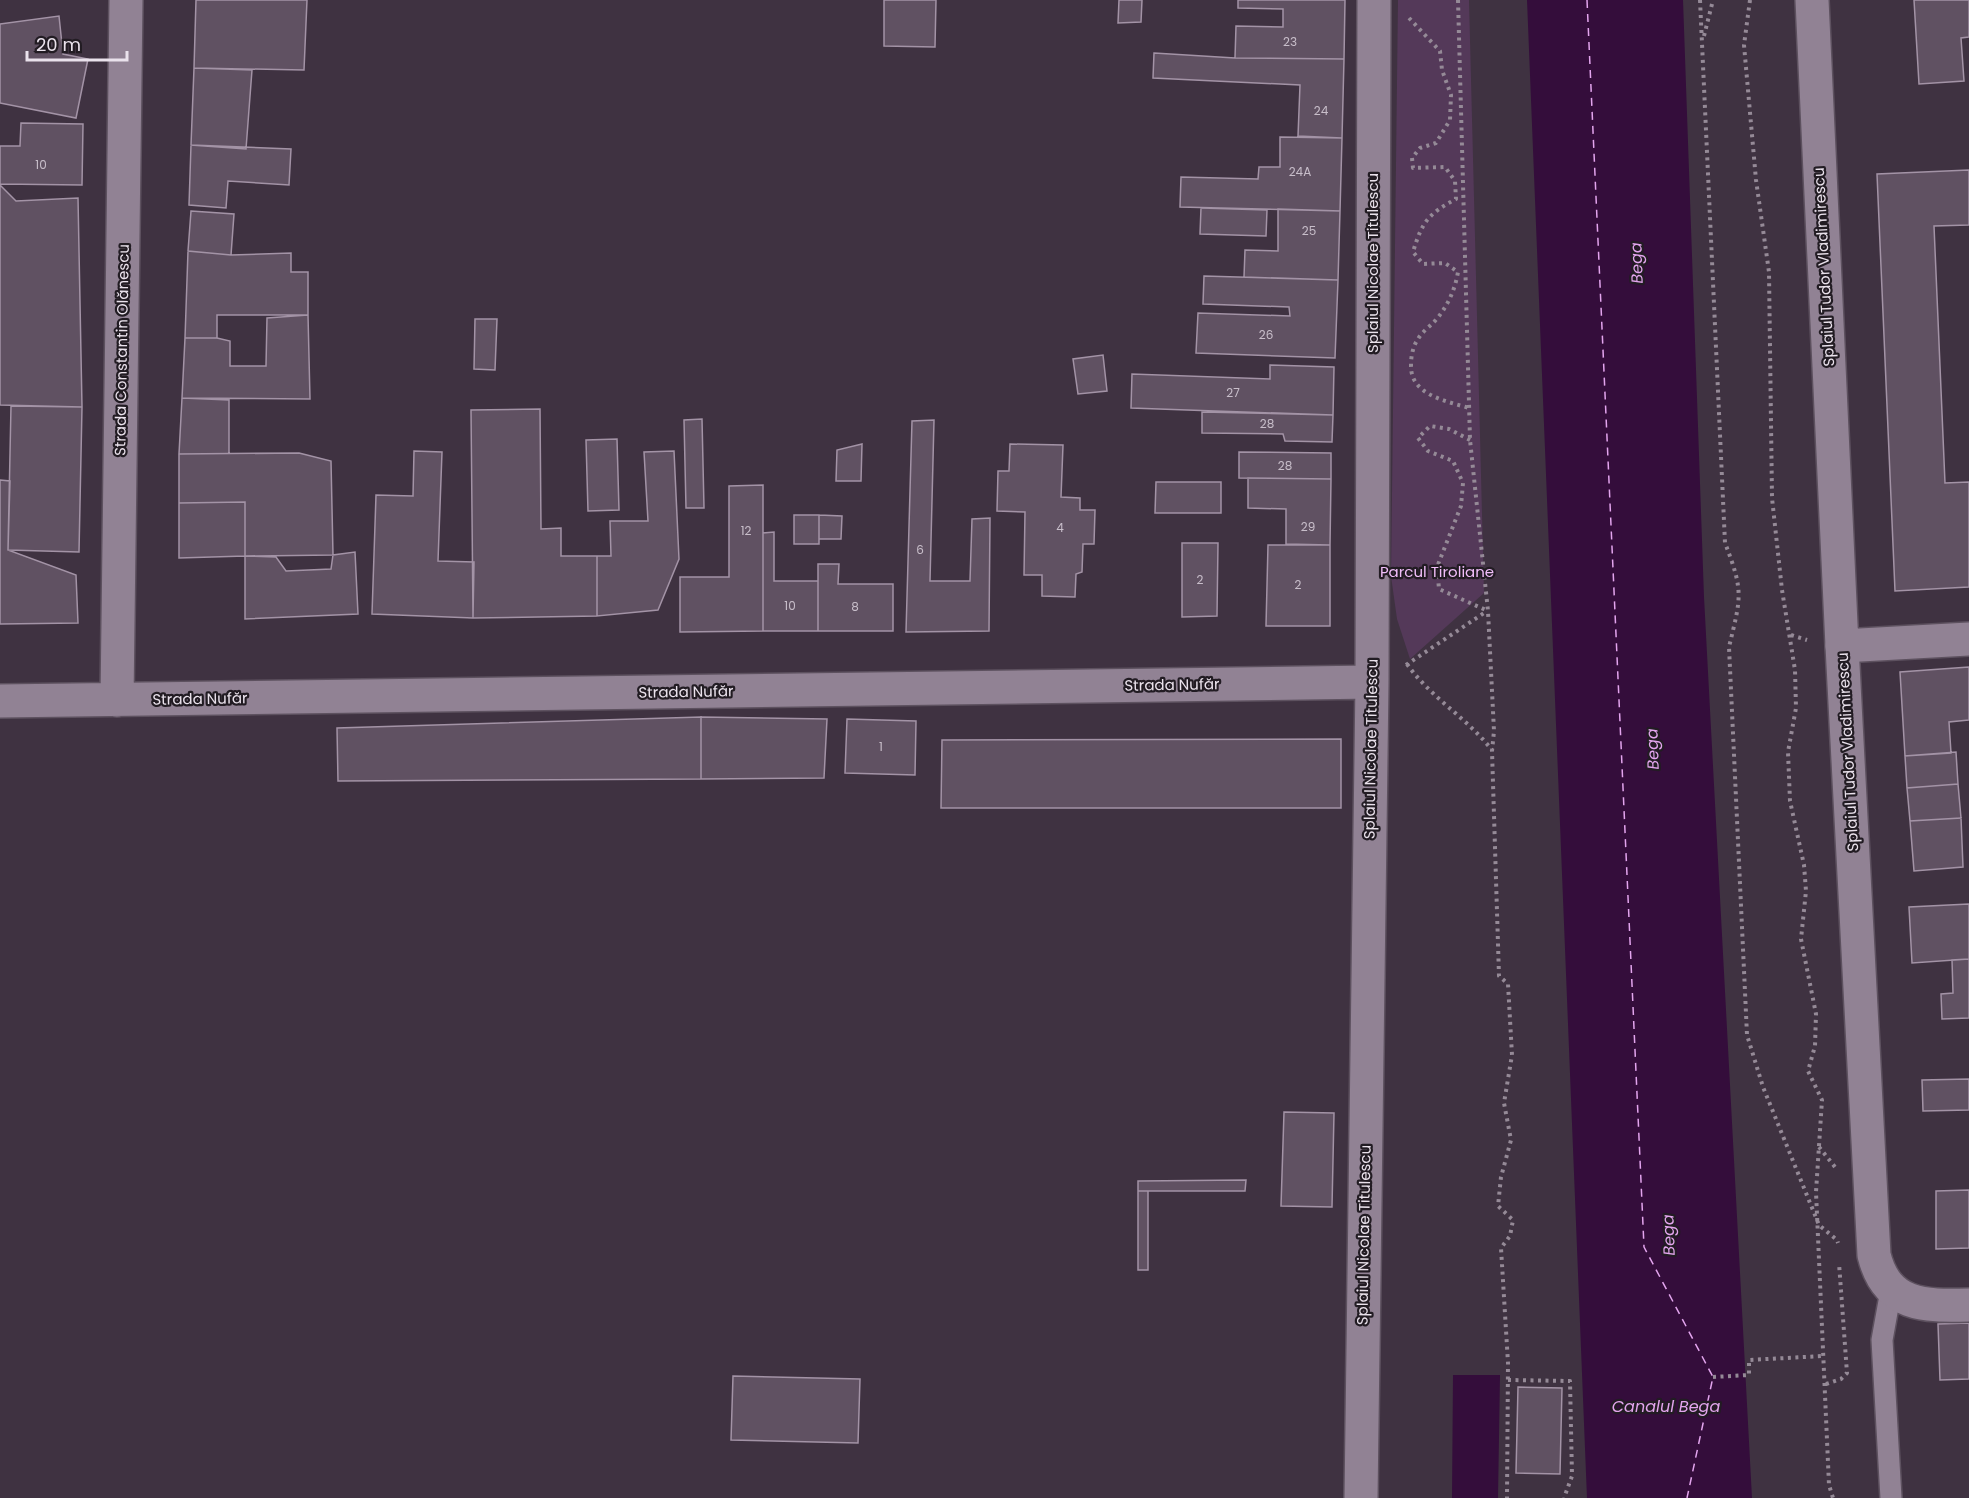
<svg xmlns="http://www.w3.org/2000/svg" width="1969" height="1498" viewBox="0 0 1969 1498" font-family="Poppins,sans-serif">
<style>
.green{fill:#543959}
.water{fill:#340d3b}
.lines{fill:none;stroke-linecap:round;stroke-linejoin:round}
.ferry{stroke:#e3a5ee;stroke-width:1.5;stroke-dasharray:8 6;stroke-linecap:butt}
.building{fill:#605162;stroke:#a393a6;stroke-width:1.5}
.service-casing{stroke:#5d515f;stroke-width:24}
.minor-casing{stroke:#5d515f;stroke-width:36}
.tertiary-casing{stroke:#5d515f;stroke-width:36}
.path{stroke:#958a97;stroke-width:4;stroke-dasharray:3 4.5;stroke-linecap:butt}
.service{stroke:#918294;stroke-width:21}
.minor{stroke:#918294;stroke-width:33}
.tertiary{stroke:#918294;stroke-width:33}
.labels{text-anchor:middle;stroke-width:4.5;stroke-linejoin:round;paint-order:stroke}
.number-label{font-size:12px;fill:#c8beca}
.street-label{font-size:15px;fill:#eae2ec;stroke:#221c23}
.park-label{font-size:15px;fill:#f1befa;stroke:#221c23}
.water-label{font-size:16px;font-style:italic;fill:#e3a5ee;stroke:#221c23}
</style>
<rect width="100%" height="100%" fill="#3f3241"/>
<path class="green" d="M1398,0H1469L1484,593L1410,659L1397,619L1391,576Z"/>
<path class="water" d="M1527,0H1683L1704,597L1752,1498H1587Z
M1453,1375H1500L1498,1498H1452Z"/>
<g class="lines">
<path class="ferry" d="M1587,0L1644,1247L1713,1377L1687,1498"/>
</g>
<path class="building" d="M196,0H307L304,70L194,68Z
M884,0H936L935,47L884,46Z
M1119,0H1142L1141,22L1118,23Z
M1238,0H1345L1344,59L1235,58L1236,26L1283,27V9L1238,8Z
M1914,0H1969V37L1961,38L1964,81L1919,84Z
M59,16L63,54L88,59L76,118L0,103V24Z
M1154,53L1235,58L1344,59L1342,138L1298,136L1300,85L1153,78Z
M194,68L252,70L246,149L191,145Z
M21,123L83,124L82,185L0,184V146H20Z
M1280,137L1342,138L1340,211L1180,207L1181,177L1258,179L1259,167H1280Z
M191,145L291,149L289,185L228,181L226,208L189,205Z
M1969,170V225L1934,226L1945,483L1969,482V587L1895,591L1877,174Z
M0,185L16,201L78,198L82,407L0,405Z
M1201,208L1267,210L1266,236L1200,234Z
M1278,209L1340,211L1338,280L1244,277L1245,250L1278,251Z
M191,211L234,214L231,255L188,251Z
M188,251L231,255L291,253V272H308V315H217V338H185Z
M1204,276L1338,280L1335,358L1196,353L1198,313L1290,316L1289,307L1203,304Z
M308,315L310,399L182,398L185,338H217L230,341V366H266L267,318Z
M475,319H497L495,370L474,369Z
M1103,355L1107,391L1078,394L1073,359Z
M1270,365L1334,367L1333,415L1131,408L1132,374L1270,379Z
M182,398L229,400V454H179Z
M11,406L82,407L79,552L8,550Z
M540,409L541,529L561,528V556H597V616L473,618L471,410Z
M1202,412L1333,415L1332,442L1285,441L1283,434L1202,433Z
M702,419L704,508H686L684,420Z
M934,420L930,581H970L972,519L990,518L989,631L906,632L912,421Z
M617,439L619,510L588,511L586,440Z
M862,444L861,481H836L837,450Z
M1010,444L1063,445L1061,497L1080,498V510H1095L1094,544H1083L1082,572L1076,574L1075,597L1042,596V575H1024L1025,512L997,511L998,471H1009Z
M414,451L442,452L438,561L474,562L473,618L372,614L376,495L413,496Z
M674,451L679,559L658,610L597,616V556H611L610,521H648L644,452Z
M1239,452L1331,453V479L1239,478Z
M299,453L331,461L333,555L245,556V502L179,503V454Z
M1248,478L1331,479L1330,545L1286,544V509L1248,508Z
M0,480L10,481L8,550L76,575L78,623L0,624Z
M1156,482H1221V513H1155Z
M763,485V631L680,632V577H729V486Z
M245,502V556L179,558V503Z
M794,515H819V544H794Z
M819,515L842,516L841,539H819Z
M774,532V581H818V631H763V533Z
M1182,543H1218L1217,616L1182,617Z
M1268,545H1330V626H1266Z
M355,552L358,614L245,619V556L276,557L286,571L331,569L333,555Z
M818,564H839L838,584H893V631H818Z
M1969,667V720L1949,722L1951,753L1905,756L1900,672Z
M701,717L827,719L824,778L701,779Z
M701,717V779L338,781L337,728Z
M847,719L916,721L915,775L845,773Z
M1341,739V808H941L942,740Z
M1956,752L1958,784L1907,788L1905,756Z
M1958,784L1961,818L1910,821L1907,788Z
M1961,818L1963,867L1914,871L1910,821Z
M1969,904V959L1912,963L1909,907Z
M1969,959V1018L1942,1019L1941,994L1953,993L1952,960Z
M1969,1079V1110L1923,1111L1922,1080Z
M1284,1112L1334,1113L1332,1207L1281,1206Z
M1246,1180L1245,1191H1138V1181Z
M1969,1190V1248L1936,1249V1191Z
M1138,1191H1148V1270H1138Z
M1969,1323V1379L1940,1380L1938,1324Z
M733,1376L860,1379L858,1443L731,1440Z
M1518,1387L1562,1388L1560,1474L1516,1473Z"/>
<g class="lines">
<defs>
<path id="service" d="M1891,1498L1882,1340L1891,1290"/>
<path id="minor" d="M1842,646L1874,1255C1887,1307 1924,1306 1969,1305
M117,700L126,0
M0,701L1372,682
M1361,1498L1372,682L1374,0"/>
<path id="tertiary" d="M1812,0L1842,646L1969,639"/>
</defs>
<use href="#service" class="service-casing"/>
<use href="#minor" class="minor-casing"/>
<use href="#tertiary" class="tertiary-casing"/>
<path class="path" d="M1458,0L1470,440L1488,611L1494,731L1492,751L1499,976L1508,984L1512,1055L1504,1103L1511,1140L1501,1177L1498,1206L1513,1220L1510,1236L1501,1248L1508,1363L1507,1498
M1700,0L1725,543C1744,592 1741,597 1729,647L1747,1035L1763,1087L1819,1225L1837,1240L1838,1243
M1750,0L1744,45L1756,180L1769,272L1772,498L1782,590L1795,670L1796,708L1788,752L1790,801L1804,865L1806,891L1801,939L1816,1014L1815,1046L1808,1071L1822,1100L1816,1192L1829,1485L1833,1498
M1409,18L1440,51L1442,70L1451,95L1450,120L1436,143L1420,148L1412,158L1413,168L1445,167L1455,181L1456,199C1428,214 1422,222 1413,252L1423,264L1445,263L1458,272C1455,290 1447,308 1434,322C1429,327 1422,332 1418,339C1413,346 1411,356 1411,365C1410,395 1446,401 1469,408
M1704,36L1713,0
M1470,440L1449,429L1430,426L1418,438L1428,451L1453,461L1463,483L1461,506L1437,567L1439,589L1488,611
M1791,635L1807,640
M1407,664C1430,697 1467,718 1492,750
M1406,665L1487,611
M1819,1147L1835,1167
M1713,1377L1749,1375V1360L1823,1356
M1508,1380L1570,1381L1572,1476L1564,1498
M1826,1384L1841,1379L1847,1373L1839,1263"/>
<use href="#service" class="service"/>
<use href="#minor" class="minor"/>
<use href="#tertiary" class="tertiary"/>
</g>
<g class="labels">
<g class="number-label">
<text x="1290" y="46">23</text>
<text x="1321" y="115">24</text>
<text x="41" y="169">10</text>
<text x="1300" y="176">24A</text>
<text x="1309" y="235">25</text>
<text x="1266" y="339">26</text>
<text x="1233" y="397">27</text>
<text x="1267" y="428">28</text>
<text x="1285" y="470">28</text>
<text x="1308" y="531">29</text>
<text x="1060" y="532">4</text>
<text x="746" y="535">12</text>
<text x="920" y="554">6</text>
<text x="1200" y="584">2</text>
<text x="1298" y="589">2</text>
<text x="790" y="610">10</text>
<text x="855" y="611">8</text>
<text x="881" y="751">1</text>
</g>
<g class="street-label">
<text transform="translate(1373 263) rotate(-90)" y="5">Splaiul Nicolae Titulescu</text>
<text transform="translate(1824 267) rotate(-93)" y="5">Splaiul Tudor Vladimirescu</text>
<text transform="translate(122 350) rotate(-89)" y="5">Strada Constantin Olănescu</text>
<text transform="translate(1172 685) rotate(-1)" y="5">Strada Nufăr</text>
<text transform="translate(686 692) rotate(-1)" y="5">Strada Nufăr</text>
<text transform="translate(200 699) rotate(-1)" y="5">Strada Nufăr</text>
<text transform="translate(1371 749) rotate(-89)" y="5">Splaiul Nicolae Titulescu</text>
<text transform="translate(1848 752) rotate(-93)" y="5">Splaiul Tudor Vladimirescu</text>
<text transform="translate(1364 1235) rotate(-89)" y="5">Splaiul Nicolae Titulescu</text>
</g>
<g class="park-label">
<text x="1437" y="577">Parcul Tiroliane</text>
</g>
<g class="water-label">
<text transform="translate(1636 263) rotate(-92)" y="6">Bega</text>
<text transform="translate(1652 749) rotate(-92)" y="6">Bega</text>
<text transform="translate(1668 1235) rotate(-92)" y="6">Bega</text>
<text x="1666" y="1412">Canalul Bega</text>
</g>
</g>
<path d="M27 51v9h100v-9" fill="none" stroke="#eae2ec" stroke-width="3"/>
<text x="36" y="51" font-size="18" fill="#eae2ec" stroke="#221c23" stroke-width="4.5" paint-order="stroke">20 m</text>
</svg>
